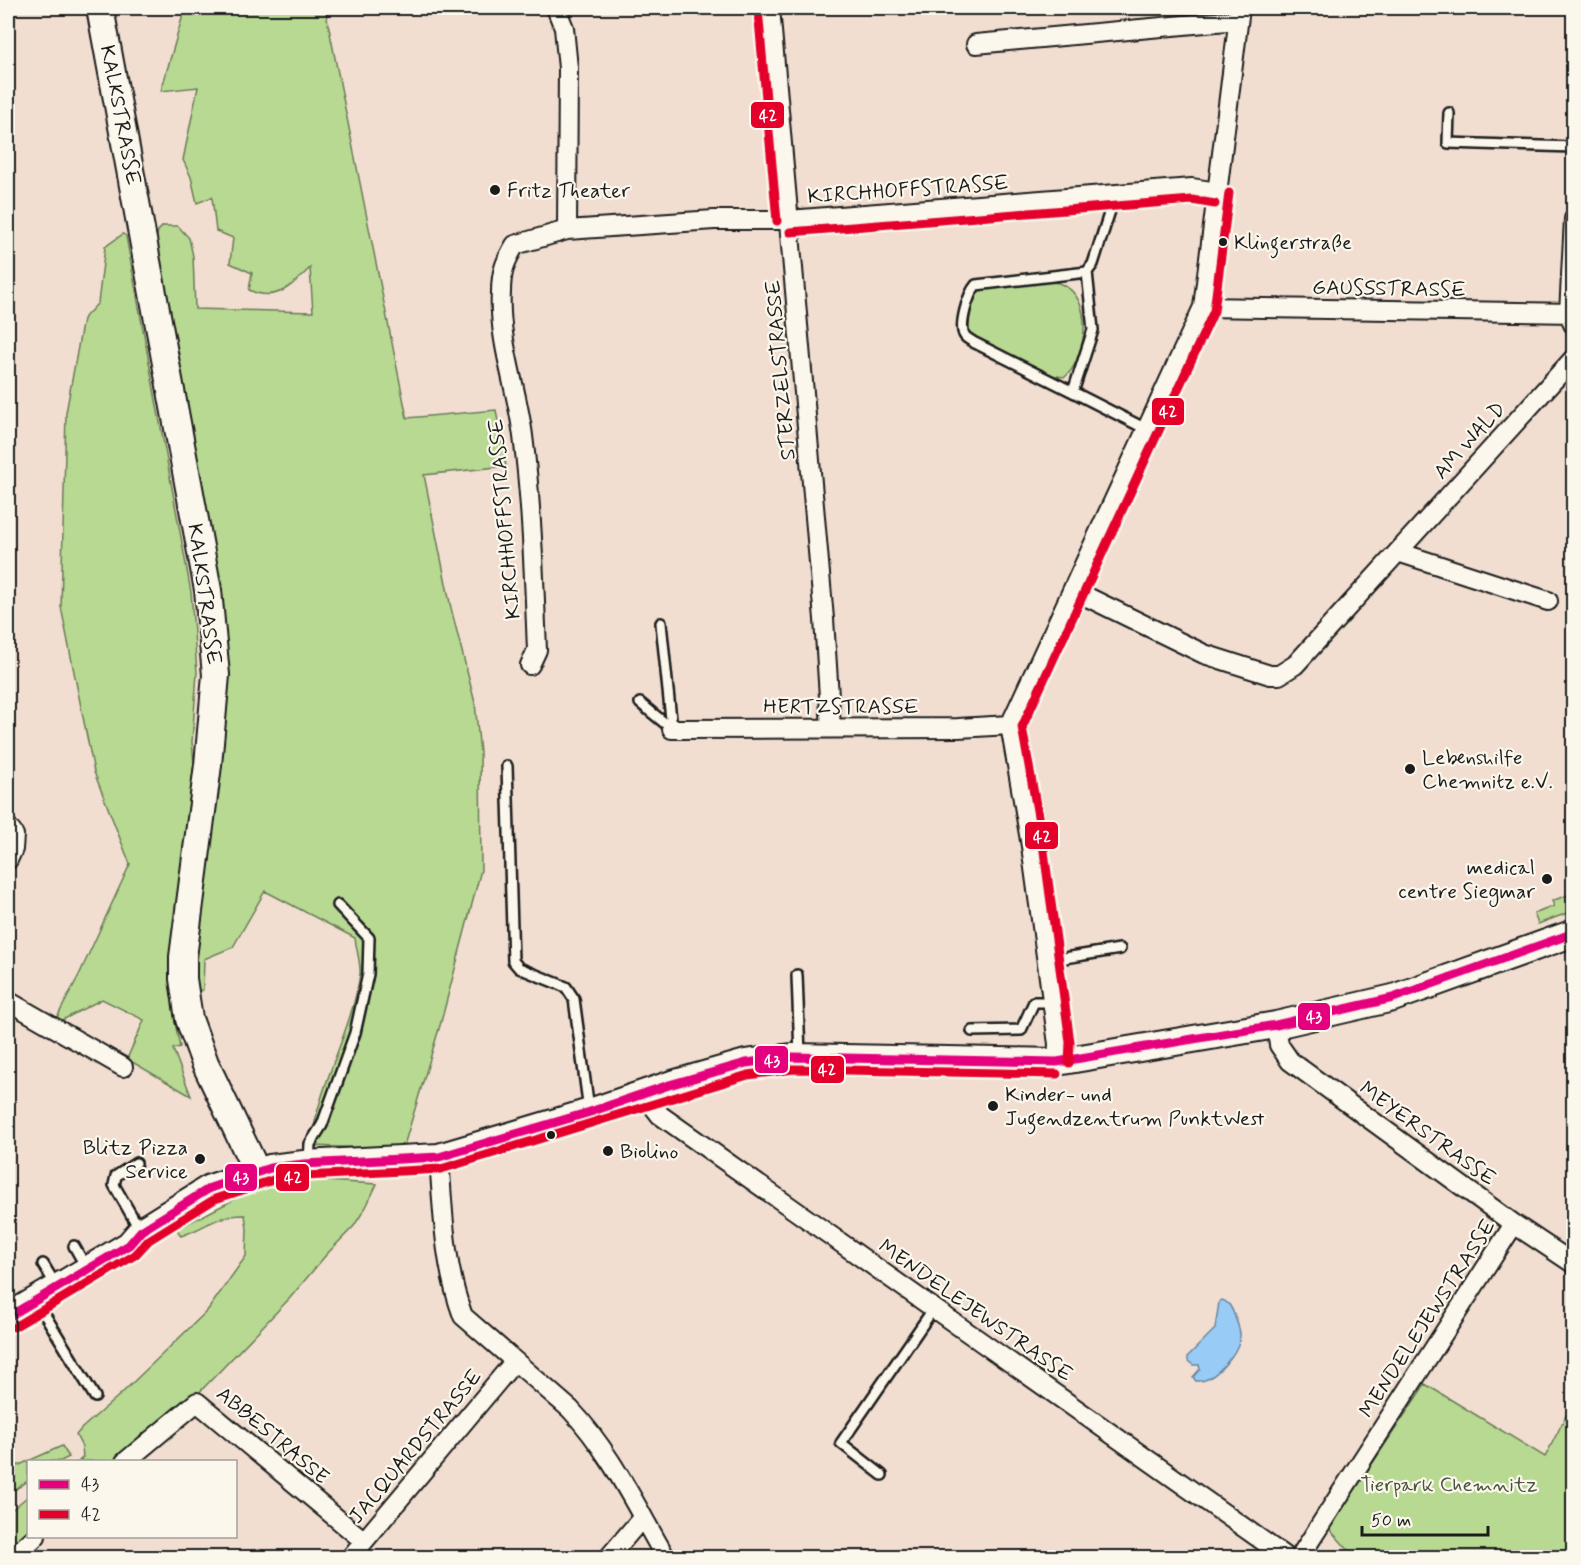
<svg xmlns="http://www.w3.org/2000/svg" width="1581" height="1565" viewBox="0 0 1581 1565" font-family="Mynerve,sans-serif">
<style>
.green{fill:#b7d992;stroke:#6a7a57;stroke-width:1.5}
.water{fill:#98cbf5;stroke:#66859e;stroke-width:1.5}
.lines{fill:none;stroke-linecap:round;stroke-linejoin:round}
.service-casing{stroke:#1c1c1c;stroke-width:14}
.minor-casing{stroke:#1c1c1c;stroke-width:22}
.secondary-casing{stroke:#1c1c1c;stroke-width:30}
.service{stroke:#fbf7ec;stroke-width:9}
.minor{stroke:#fbf7ec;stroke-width:18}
.secondary{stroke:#fbf7ec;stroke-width:26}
.bus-1-casing{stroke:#fbf7ec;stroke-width:14}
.bus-2-casing{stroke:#fbf7ec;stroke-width:14}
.bus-1{stroke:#e5007d;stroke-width:9}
.bus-2{stroke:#e4002b;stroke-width:9}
.poi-dot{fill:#1c1c1c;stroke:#fbf7ec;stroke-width:2}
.labels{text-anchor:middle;stroke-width:4.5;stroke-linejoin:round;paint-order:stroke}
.bus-label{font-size:20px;fill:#1c1c1c;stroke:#fbf7ec;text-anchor:start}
.street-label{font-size:21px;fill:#1c1c1c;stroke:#fbf7ec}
.poi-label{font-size:21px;fill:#1c1c1c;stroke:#fbf7ec;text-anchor:start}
.park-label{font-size:21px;fill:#4a553f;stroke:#fbf7ec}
.line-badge{stroke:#fbf7ec;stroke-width:2}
.badge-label{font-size:16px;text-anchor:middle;font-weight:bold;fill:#fff}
</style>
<rect width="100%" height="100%" fill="#f1ded0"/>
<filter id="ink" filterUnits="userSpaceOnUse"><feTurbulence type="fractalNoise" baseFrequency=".0167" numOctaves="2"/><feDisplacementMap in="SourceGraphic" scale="12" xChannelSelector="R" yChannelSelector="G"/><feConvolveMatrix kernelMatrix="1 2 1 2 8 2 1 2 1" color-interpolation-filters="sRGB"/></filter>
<g filter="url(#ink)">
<path class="green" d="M185,8H325L407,418L496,410L506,466L424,475L451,608L475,703L480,753L481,870L441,1022L403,1149L311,1146C317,1087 351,1034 360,974C361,963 356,949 355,938L265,891L233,947L204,959L203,990L194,992L193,979L219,587L156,240L158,231L163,226H178L189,238L193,256L195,309L313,312L310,268C292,286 276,303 249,290L252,273L230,263L233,238L216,231L212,197L197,203L191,177L183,160L198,87L161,91Z
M123,234L126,236L191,592L197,673L192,742L194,763L170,955C169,987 173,1016 180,1047L173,1049L191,1096L127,1059L144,1020L102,999L53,1025L80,973L130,864L94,772L61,607L66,413L83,319L98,303L105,247Z
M1019,283C1030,283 1053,280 1061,284C1095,297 1087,358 1065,377L1049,375L975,339L968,331L966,319L974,295L984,287Z
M1573,893V911L1538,924L1534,914L1554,906L1552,901Z
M305,1180L377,1184L366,1207L354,1226L326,1255L290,1298L192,1400L118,1461H79L83,1457L82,1447L76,1435L82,1428L122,1393L207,1311L246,1256L247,1229L245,1215C214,1215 208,1227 181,1236L177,1229L239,1197L268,1185Z
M1425,1384L1545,1457L1573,1402V1557H1355L1329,1529Z
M62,1446L69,1457L61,1461L28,1462V1481L8,1494V1470Z
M28,1496V1534L8,1551V1513Z"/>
<path class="water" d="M1222,1300C1229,1302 1231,1307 1234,1314C1236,1321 1241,1329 1240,1337C1238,1353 1214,1383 1196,1381L1193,1377L1200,1369L1199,1365H1193L1188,1361V1356L1215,1329L1219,1302Z"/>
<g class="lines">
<defs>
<path id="service" d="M1449,113L1448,143L1574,147
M1115,195L1093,264L1087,272L1093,330L1073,392L1146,429
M1073,392L973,342C971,340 967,339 965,336C958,327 968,294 976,285L1087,272
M661,623L672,729
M640,703L672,729
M507,766L513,961L519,968L566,987L574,999L589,1110
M1046,961L1120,949
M797,975L800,1055
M972,1031L1021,1030L1034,1002H1052
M309,1162L310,1144L322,1125L355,1033L368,974L369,938L338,905
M136,1163L116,1176L114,1185L140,1230
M74,1246L86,1267
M43,1264L57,1287
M37,1302L95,1397
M882,1475L841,1443L934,1308"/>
<path id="minor" d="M556,8L564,28L568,68L567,230
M770,8L824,619L831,728
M976,44L1238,20
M1203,307L1574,313
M1573,324L1569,313L1574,219
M1398,552L1548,601
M1073,590L1204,654L1270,675H1279L1295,665L1574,358
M530,665L537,650C534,579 532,506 523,436C517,388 498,340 501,292C501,272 505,262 515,245L567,230L714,220H789L1192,188L1217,192
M672,729L958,728L1010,725
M8,827L14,835L13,849L8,860
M8,1001L123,1067
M1276,1025L1279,1045L1290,1061L1514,1224L1574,1264
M1057,1062L1058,1044L1031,846L1010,725L1203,307L1240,8
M647,1093L653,1106L660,1115L1287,1558
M439,1157C443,1210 444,1266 463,1316L570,1409C611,1452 636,1507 666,1558
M125,1462L197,1402L364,1541
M12,1558L36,1536
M350,1558L514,1362
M608,1558L642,1518
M1299,1558L1514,1224"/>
<path id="secondary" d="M100,8L208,590L216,675L208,765L183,957V979L189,1019L205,1063L257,1172
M8,1317L129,1245L141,1231L210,1188L270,1168L304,1164L439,1157L590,1112L669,1085L746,1063L793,1057L1057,1062L1276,1025L1393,998L1574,933"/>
</defs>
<use href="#service" class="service-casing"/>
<use href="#minor" class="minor-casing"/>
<use href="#secondary" class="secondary-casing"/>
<use href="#service" class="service"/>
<use href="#minor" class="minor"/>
<use href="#secondary" class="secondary"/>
<defs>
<path id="bus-1" d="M8,1317L129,1245L141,1231L210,1188L270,1168L304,1164L439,1157L590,1112L669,1085L746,1063L793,1057L1057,1062L1276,1025L1393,998L1574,933"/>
<path id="bus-2" d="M758,9L777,221
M790,232L1192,200L1215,204
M1069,1063L1070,1042L1043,844L1022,727L1214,311L1229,193
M14,1327L135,1255L149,1240L215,1199L273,1180L305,1176L441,1169L748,1075L794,1069L1057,1074"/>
</defs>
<use href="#bus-1" class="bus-1-casing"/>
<use href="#bus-2" class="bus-2-casing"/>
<use href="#bus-1" class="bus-1"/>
<use href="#bus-2" class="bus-2"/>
</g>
</g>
<g class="poi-dot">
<circle cx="495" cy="190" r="6"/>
<circle cx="1223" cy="242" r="5"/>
<circle cx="1410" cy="769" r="6"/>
<circle cx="1547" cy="879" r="6"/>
<circle cx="993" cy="1106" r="6"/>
<circle cx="551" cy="1135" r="5"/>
<circle cx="608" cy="1151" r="6"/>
<circle cx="200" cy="1159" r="6"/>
</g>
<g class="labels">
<g class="bus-label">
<text x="1234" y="249">Klingerstraße</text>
</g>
<g class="street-label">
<text transform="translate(121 115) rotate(79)" y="7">KALKSTRASSE</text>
<text transform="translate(908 189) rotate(-4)" y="7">KIRCHHOFFSTRASSE</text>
<text transform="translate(1389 288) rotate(1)" y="7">GAUSSSTRASSE</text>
<text transform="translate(780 370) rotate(-95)" y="7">STERZELSTRASSE</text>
<text transform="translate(1469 440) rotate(-48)" y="7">AM WALD</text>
<text transform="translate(504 519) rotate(-95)" y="7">KIRCHHOFFSTRASSE</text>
<text transform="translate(205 594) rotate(82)" y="7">KALKSTRASSE</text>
<text x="841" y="713">HERTZSTRASSE</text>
<text transform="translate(1428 1133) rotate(36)" y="7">MEYERSTRASSE</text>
<text transform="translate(976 1310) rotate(35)" y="7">MENDELEJEWSTRASSE</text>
<text transform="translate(1427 1318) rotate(-57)" y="7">MENDELEJEWSTRASSE</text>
<text transform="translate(273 1435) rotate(40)" y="7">ABBESTRASSE</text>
<text transform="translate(415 1446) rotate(-50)" y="7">JACQUARDSTRASSE</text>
</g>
<g class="poi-label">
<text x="507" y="197">Fritz Theater</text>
<text x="1422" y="764">Lebenshilfe<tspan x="1422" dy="24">Chemnitz e.V.</tspan></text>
<text x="1535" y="874" text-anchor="end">medical<tspan x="1535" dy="24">centre Siegmar</tspan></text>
<text x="1005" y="1101">Kinder- und<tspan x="1005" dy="24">Jugendzentrum PunktWest</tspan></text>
<text x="188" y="1154" text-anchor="end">Blitz Pizza<tspan x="188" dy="24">Service</tspan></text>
<text x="620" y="1158">Biolino</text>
</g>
<g class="park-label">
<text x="1449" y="1491">Tierpark Chemnitz</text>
</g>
</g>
<g class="line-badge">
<rect x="750" y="101" width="35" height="28" rx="6" fill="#e4002b"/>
<rect x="1151" y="397" width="34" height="29" rx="6" fill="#e4002b"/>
<rect x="1024" y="821" width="35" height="29" rx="6" fill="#e4002b"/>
<rect x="1297" y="1002" width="34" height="29" rx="6" fill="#e5007d"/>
<rect x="754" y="1045" width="35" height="29" rx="6" fill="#e5007d"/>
<rect x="810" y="1055" width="35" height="29" rx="6" fill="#e4002b"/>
<rect x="275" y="1163" width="35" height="29" rx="6" fill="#e4002b"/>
<rect x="224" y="1163" width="34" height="29" rx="6" fill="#e5007d"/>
</g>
<g class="badge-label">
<text x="768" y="121">42</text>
<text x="1168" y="417">42</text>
<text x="1042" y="842">42</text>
<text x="1314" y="1022">43</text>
<text x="772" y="1066">43</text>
<text x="827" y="1075">42</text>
<text x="293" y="1183">42</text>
<text x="241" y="1183">43</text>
</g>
<rect width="1581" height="1565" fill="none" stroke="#fbf7ec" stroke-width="30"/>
<rect x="15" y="15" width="1551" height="1535" fill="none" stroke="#1c1c1c" stroke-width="2" filter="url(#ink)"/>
<rect x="27" y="1460" width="210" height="78" fill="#fbf7ec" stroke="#a29f99" stroke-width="1.5"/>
<rect x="39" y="1480" width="30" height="9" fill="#e5007d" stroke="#a29f99" stroke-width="1.5"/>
<text x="81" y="1490" font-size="18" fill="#1c1c1c">43</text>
<rect x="39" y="1510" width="30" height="9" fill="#e4002b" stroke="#a29f99" stroke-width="1.5"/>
<text x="81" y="1520" font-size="18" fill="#1c1c1c">42</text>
<path d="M1362 1526v9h126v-9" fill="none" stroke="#1c1c1c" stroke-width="3"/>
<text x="1371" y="1526" font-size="18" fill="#1c1c1c" stroke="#fbf7ec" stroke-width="4.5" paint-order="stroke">50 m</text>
</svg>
